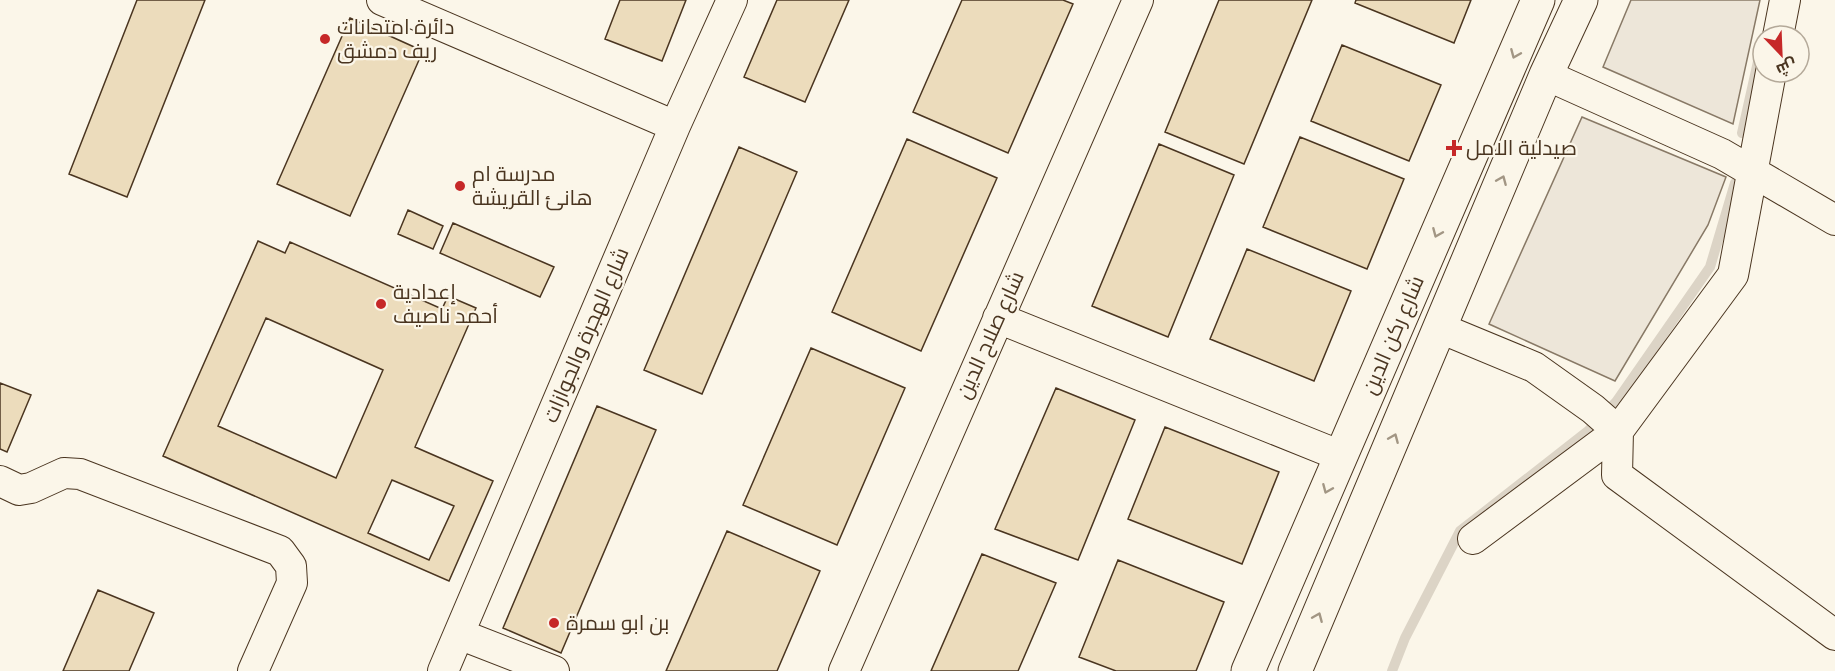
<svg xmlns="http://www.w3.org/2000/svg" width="1835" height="671" viewBox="0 0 1835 671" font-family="'Roboto Condensed',Cairo,sans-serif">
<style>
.green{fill:#ede6d9;stroke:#887966;stroke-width:1.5}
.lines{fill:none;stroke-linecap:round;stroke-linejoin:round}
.stream{stroke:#dcd4c6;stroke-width:10}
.building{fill:#ecdcbc;stroke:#4a3520;stroke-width:1.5;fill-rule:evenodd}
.minor-casing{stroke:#4a3520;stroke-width:32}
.secondary-casing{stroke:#4a3520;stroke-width:35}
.minor{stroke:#fbf6e9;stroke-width:30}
.secondary{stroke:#fbf6e9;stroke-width:33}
.oneway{stroke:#a29684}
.poi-dot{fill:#c62828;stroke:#fbf6e9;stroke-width:2}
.labels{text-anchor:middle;stroke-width:4.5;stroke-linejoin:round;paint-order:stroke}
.poi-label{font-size:21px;fill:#4a3520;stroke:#fbf6e9;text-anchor:start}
.street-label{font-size:21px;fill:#4a3520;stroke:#fbf6e9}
</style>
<rect width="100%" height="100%" fill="#fbf6e9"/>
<path class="green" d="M1631,0H1760L1733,124L1603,67Z
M1582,117L1726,177L1708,225L1615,381L1489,324Z"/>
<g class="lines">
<path class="stream" d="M1742,133L1763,39
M1392,671L1405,638L1460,531L1588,431L1616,402L1710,267L1735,183"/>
</g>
<path class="building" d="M137,0H205L127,197L69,174Z
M620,0H686L662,61L605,39Z
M777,0H849L805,102L744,77Z
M962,0H1063L1073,4L1008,153L913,112Z
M1219,0H1312L1244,164L1165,132Z
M1356,0H1471L1454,43L1355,3Z
M350,18L423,51L350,216L277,184Z
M1342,45L1441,85L1409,161L1311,121Z
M1300,137L1404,179L1367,269L1263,227Z
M907,139L997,178L921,351L832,312Z
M1159,144L1234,175L1168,337L1092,306Z
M739,147L797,172L702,394L644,370Z
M408,210L443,226L433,249L398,234Z
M453,223L554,267L540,297L440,253Z
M258,241L285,253L290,242L442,309L448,296L476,308L415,447L493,481L449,581L163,456ZM266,318L383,370L336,478L218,426ZM392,480L454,506L429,560L368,533Z
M1247,249L1351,291L1314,381L1210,339Z
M811,348L905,388L837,545L743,505Z
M0,383L31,395L7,452L0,449Z
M1056,388L1135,420L1078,560L995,529Z
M597,406L656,430L561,653L503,628Z
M1165,427L1279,472L1242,564L1128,519Z
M727,531L820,571L777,671H666Z
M982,554L1056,583L1018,671H931Z
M1118,560L1224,602L1196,671H1116L1079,657Z
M98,590L154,613L129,671H63Z"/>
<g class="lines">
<defs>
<path id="minor" d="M382,0L675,126
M1778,36L1785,0
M1546,75L1722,154L1835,220
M998,318L1341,456
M1440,328L1534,367L1593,409L1618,431L1617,475L1835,635
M0,481L19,490L31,488L64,473L80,474L280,551L291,566L292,583L253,671
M1473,539L1618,431L1733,275L1771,72
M459,634L554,671
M443,671L675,126L732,0
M844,671L1138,0"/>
<path id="secondary" d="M1248,671L1538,0
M1295,671L1546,75L1581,0"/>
</defs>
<use href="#minor" class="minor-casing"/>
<use href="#secondary" class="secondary-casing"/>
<use href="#minor" class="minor"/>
<use href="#secondary" class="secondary"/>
</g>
<defs><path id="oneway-chevron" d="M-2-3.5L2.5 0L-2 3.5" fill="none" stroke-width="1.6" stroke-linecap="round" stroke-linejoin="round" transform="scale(1.5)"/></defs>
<g class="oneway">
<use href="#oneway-chevron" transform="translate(1515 54) rotate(113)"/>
<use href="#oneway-chevron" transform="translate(1502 180) rotate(-67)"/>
<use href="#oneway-chevron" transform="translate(1437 233) rotate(113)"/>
<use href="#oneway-chevron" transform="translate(1394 438) rotate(-67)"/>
<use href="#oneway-chevron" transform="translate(1327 489) rotate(113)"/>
<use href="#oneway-chevron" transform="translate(1318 617) rotate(-67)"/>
</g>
<g class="poi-dot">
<circle cx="325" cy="39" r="6"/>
<path d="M1451 139h6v6h6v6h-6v6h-6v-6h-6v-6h6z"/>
<circle cx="460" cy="186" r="6"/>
<circle cx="381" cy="304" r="6"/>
<circle cx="554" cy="623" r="6"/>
</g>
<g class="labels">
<g class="poi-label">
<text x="337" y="34">دائرة امتحانات<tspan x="337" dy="24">ريف دمشق</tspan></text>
<text x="1466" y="155">صيدلية الامل</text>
<text x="472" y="181">مدرسة ام<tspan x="472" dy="24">هانئ القريشة</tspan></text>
<text x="393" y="299">إعدادية<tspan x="393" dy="24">أحمد ناصيف</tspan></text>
<text x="566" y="630">بن ابو سمرة</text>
</g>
<g class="street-label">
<text transform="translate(586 335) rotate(-67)" y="7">شارع الهجرة والجوازات</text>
<text transform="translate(990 335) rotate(-66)" y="7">شارع صلاح الدين</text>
<text transform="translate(1393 335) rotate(-67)" y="7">شارع ركن الدين</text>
</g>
</g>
<g transform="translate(1781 54) rotate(157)"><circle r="28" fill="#fbf6e9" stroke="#b4a999" stroke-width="1.5"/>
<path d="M0-4.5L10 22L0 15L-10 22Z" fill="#c62828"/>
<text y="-9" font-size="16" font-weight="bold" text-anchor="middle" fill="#4a3520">ش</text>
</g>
</svg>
